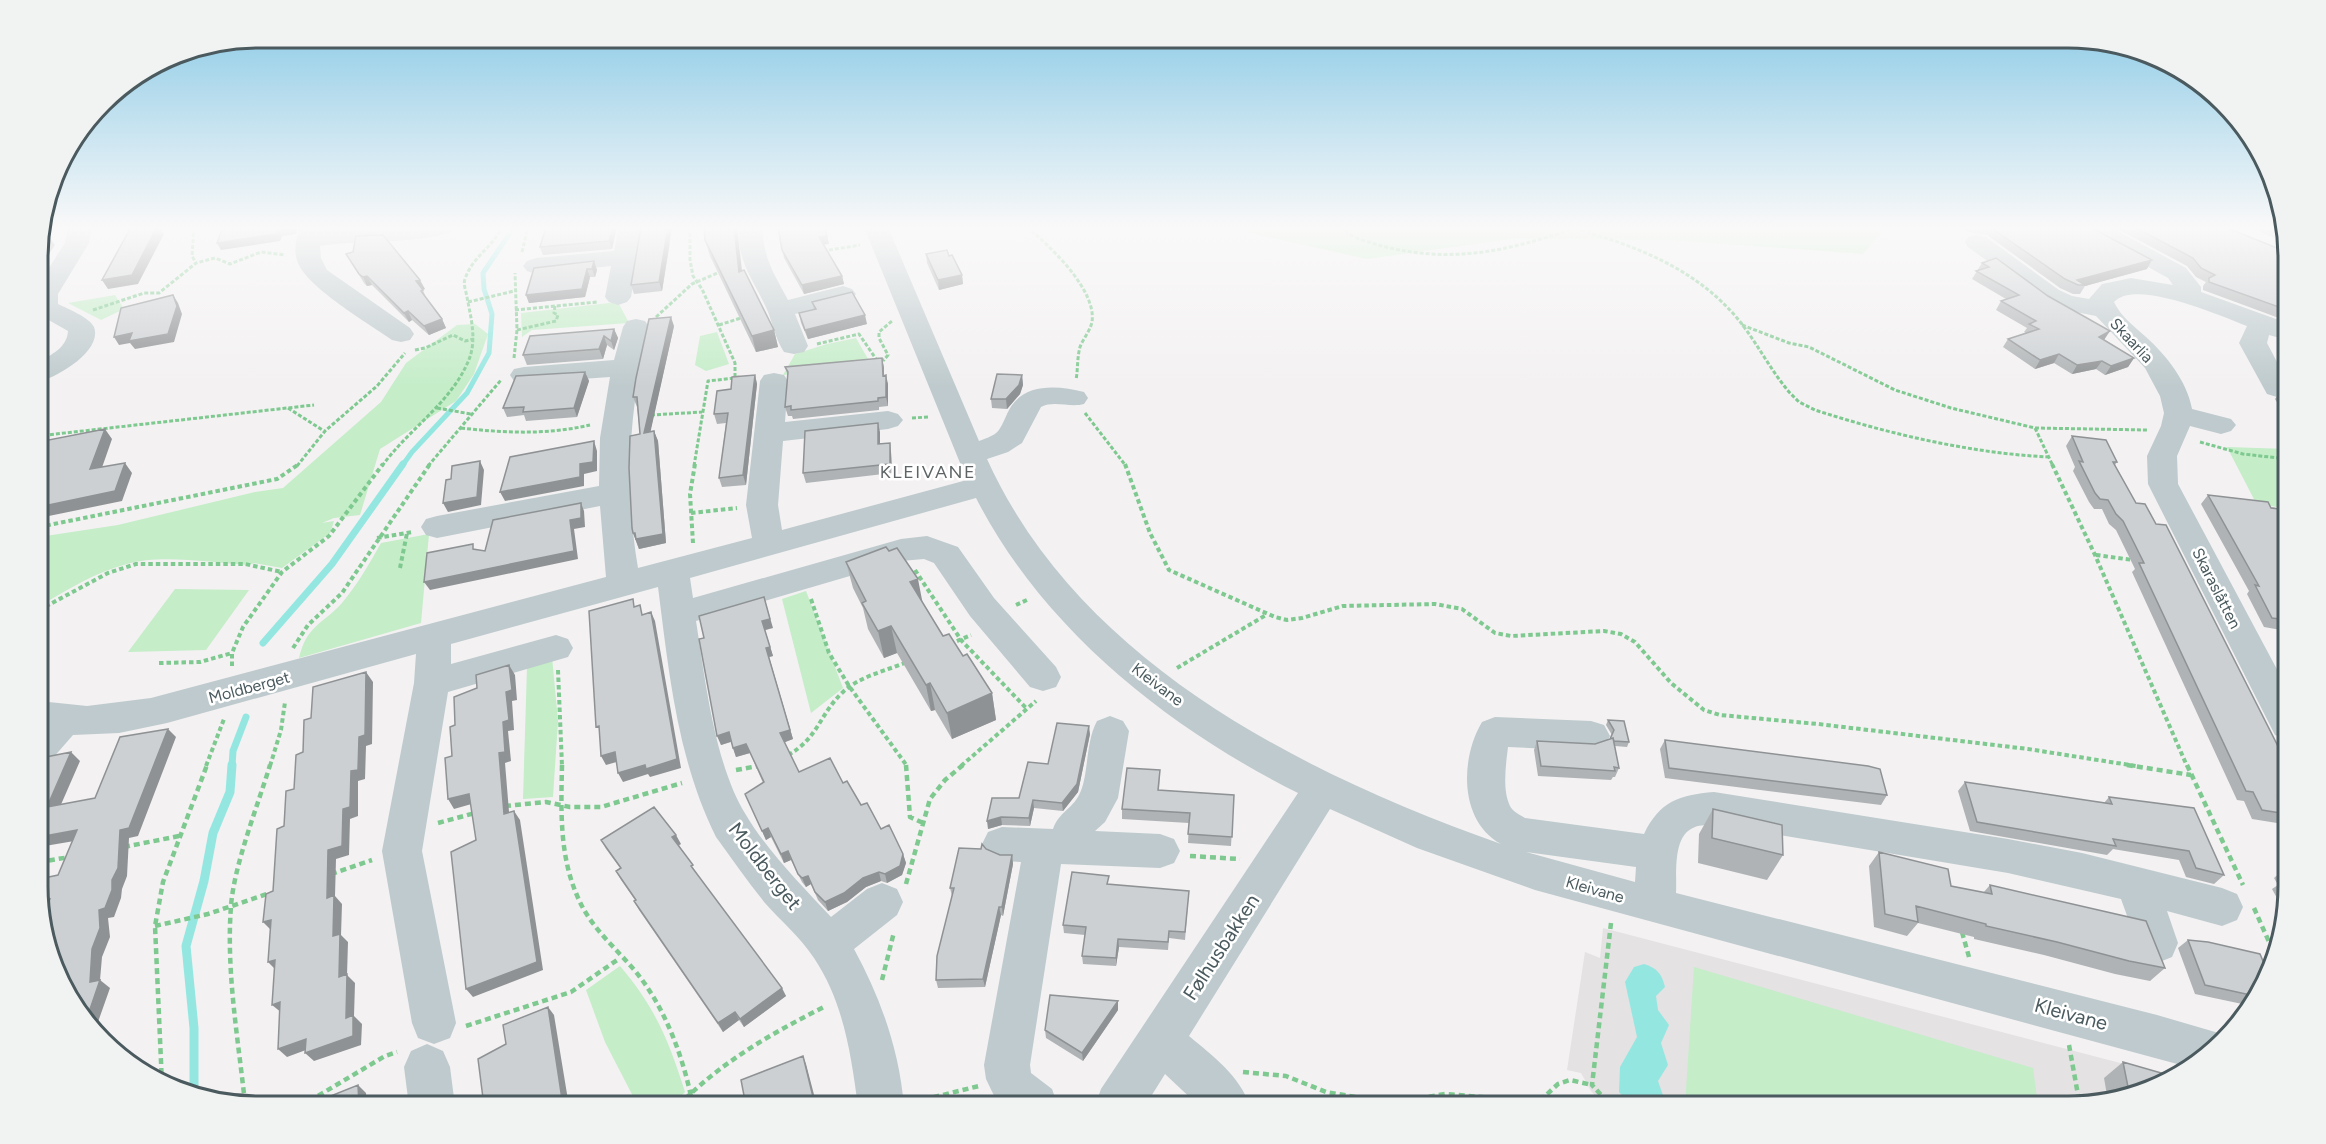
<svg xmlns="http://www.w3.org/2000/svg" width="2326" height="1144" viewBox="0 0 2326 1144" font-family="Figtree,sans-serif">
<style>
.education{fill:#e4e2e3}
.green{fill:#c4edc8}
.water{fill:#94e7e1}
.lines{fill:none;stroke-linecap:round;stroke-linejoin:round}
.stream-far2{stroke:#94e7e1;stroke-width:5}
.stream-far1{stroke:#94e7e1;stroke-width:7}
.stream{stroke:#94e7e1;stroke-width:9}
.path-far2{stroke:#7ec98f;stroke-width:3;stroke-dasharray:4 2;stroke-linecap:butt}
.path-far1{stroke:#7ec98f;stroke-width:4;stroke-dasharray:4.5 3;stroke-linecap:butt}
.path{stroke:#7ec98f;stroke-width:4.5;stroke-dasharray:6 4;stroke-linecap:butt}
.minor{fill:#becacd;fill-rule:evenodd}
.wall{fill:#afb3b5}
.shaded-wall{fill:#8f9294}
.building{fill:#ccd0d3;stroke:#8f9294;stroke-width:1.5}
.labels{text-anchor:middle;stroke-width:5;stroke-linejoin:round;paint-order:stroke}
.street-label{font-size:16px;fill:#4a5a5e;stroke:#fff}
.neighbourhood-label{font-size:18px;letter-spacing:1.5px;fill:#5e6466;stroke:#fff}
.near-street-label{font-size:20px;fill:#4a5a5e;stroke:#fff}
.rim{fill:none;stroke:#4a5a5e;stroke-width:3}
</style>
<rect width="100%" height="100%" fill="#f3f1f2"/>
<path class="education" d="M1603,928L2174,1077L2139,1095L2082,1106H1605L1591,1091L1581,1073L1567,1070L1585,952L1600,958Z"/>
<path class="green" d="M1232,227H1887L1863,254L1670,240L1511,239L1367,259L1232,229Z
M115,295L124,309L101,320L68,303Z
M618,302L629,323L532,330L522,337L521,313Z
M475,324L488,334L474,374L456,401L380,449L360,515L334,518L322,523L334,521L330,533L282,568L254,563L249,565C212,563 162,554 127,564C95,572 68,590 39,606V537L118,525L255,492L283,488L381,402L406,363L457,325Z
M717,332L729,364L706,371L695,365L700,336Z
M856,338L872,366L783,375L795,354L827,344Z
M2227,447L2287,449V509L2256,503Z
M429,534L421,623L299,658C307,625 322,625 342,603C357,585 370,563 381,543Z
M175,589L249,590L206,650L128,652Z
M806,591L843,688L811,713L782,599Z
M552,657L558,721L553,797L523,799L527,667Z
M620,966C655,1007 669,1041 685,1092L671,1106H638L605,1042L586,990Z
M1694,967L2033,1068L2038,1106H1685Z"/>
<path class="water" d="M1644,964C1657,968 1662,974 1665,987L1656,996L1658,1010L1669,1025L1661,1043L1668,1065L1658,1081L1665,1101L1660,1106H1631L1619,1092L1620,1067L1637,1037L1625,982L1634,967Z"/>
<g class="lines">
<path class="stream-far2" d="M402,466L412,452L467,393L489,353L492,314L484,289L483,273L514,227"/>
<path class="stream-far1" d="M263,643L332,564L403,464
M232,766L233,751L246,717"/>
<path class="stream" d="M194,1092V1028L186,946L204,881L213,833L230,792L232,765"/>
<path class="path-far2" d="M194,227L192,256L196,263
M690,227V260L693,276L702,289L735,363V378L739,377
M1027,227C1049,245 1097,290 1092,322C1090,331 1083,339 1080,347C1077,358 1078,369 1076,380
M1341,227C1350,238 1369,242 1382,246C1452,264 1508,251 1575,228
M1575,229C1635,245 1696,269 1737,318C1757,342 1770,370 1790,393L1799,402L1815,410C1889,434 1970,453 2048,457
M823,251L860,245
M522,252L528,227
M468,302L514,291
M93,310L144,293H159L196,263L215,258L230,264L261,252L285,255
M515,310L597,302
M656,317L692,284L722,271
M719,325L744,317
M1742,325L1789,343L1809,347L1895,390L1951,408L2035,428L2147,430
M517,330L556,321L558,315L554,313L555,306
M38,342L48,334
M817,344L859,334L876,359L884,360L888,355L879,338V332L892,321
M415,350L425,348L453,335L465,341L474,339
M514,358L517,330L515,273
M288,408L324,431
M437,408L471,414
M1085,413L1126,466
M651,415L702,412
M912,418L928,417
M461,428C505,433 547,435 590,425
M2035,428L2053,466
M38,436L314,405
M2200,442L2243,454L2287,459
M297,466L325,431L377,386L405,353
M382,466C408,430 449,404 467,364C478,342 471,319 467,297C466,291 463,284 465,279C472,257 493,247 502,227
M428,466L501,380
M694,466L708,381L735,378"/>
<path class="path-far1" d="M1125,464L1150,533L1169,570L1275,617L1287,620L1302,618L1343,606L1435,604L1462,609L1495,633L1511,636L1604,631L1621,634L1635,642L1671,683L1704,710L1720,715L1818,724L2028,749L2136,766
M2052,464L2095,555L2187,766
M691,513L737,508
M39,527L277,479L299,464
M377,538L413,532
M693,543L690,494L695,464
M2096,555L2133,560
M400,568L407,533
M915,570L961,640L1027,709
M811,599L829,653L849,686L907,766
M1016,605L1029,599
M39,610L108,573L136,564H245L282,572
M950,644L971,635
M293,648L308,625L342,593L430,464
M159,663L200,662L232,653
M232,666V653L243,627L282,572L329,536L383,464
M1177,668L1266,615
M558,670L562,766
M788,755C818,739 820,713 843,692C860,676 886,671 907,662
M206,766L224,719
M270,766L281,730L285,702
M961,766L1036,701"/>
<path class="path" d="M562,765C561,811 559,857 579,900C592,929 616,948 636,972C666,1009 684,1059 693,1106
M906,765L910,817L923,823
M2127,765L2191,775
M2187,765L2243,885
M736,770L758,766
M505,806L546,802L570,807H601L682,783
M438,823L475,813
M124,847L179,836
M1190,856L1240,859
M39,862L70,857
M331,874L372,860
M906,884L930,799L945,780L963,765
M2254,908L2273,951
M1611,923L1592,1085L1611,1106
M155,926L208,914L270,893
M1962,932L1969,957
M882,980L894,932
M466,1026L571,992L620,958
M2069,1045L2080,1106
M1243,1072L1286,1076L1326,1092L1367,1099H1415L1445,1094L1519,1100L1544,1097L1558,1084L1570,1080L1592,1085
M162,1084L155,926L163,882L207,765
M914,1102L979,1086
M245,1103C238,1038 226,971 231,906C234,865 258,805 270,765
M301,1106L385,1056L397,1052
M678,1106C721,1062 772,1033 826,1006"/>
<path class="minor" d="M68,227H92L89,243L58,294V304C68,309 89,317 94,327C103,351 56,378 38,382V362C51,355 67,348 68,331L38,314V285L65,243Z
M300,227H324L323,231L355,227H456L452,232C409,245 365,239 320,246L321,258L327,270L410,328L414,334L410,340L401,342L392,340C368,323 308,288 298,263C293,251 296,239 300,227Z
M619,227H643L631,297L627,302L618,305L609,302L605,297L611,266L536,274L527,271L523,266L527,261L536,258L614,251Z
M738,227H762C764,259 773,272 788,300L843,286L852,289L856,294L852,299L795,314L808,346L804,352L794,354L784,352C776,340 773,325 768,312C753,277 739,268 738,227Z
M864,227H888L979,441C999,434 999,432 1007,414C1021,382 1056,385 1084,392L1088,398L1084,404C1070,408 1054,400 1041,407L1022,443L1008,452L987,459C1079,662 1301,773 1501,844C1459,821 1460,759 1482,722L1495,717L1591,721L1604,725L1610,736L1604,747L1591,751L1508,747C1506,764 1502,790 1510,806C1512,811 1520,815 1525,818L1644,834C1660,801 1679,795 1714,792L2008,839L2082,853L2222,888L2237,894L2243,907L2237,920L2222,926L2167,911L2178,943L2172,957L2157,963L2142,957L2121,899L2008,873L1714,824C1708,825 1700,825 1695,827C1672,835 1677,873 1676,893L2157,1015L2222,1034L2192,1068L1535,890L1417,848L1330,809L1189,1036C1214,1057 1239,1075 1250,1106H1199L1165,1074L1145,1106H1095L1101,1089L1298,793C1168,728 1043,629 976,498L690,578L693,598L901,539L927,536L958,547L994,598L1056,667L1061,677L1056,687L1043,691L1030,687L970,616L934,563L924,559L901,561L696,621C705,679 715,766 746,815C768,852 802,886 831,917L867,889L882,883L897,889L903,902L897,915L854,949C881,999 899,1049 904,1106H858C851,1055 844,1003 814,958C801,938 781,921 765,903C748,882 732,859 716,837C677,758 669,673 658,587L451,644V664L556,635L568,639L573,648L568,657L448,692L422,851L456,1023L450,1038L434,1044L418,1038L412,1023L382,851L414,683L416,654L167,723L119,733L73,735L52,759L39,763V701L87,706L151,698L606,577L600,506L437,538L426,535L421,527L426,519L437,516L599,486L600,438L610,377L524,383L514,381L510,375L514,369L524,367L614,360L623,327L627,321L636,319L645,321L649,327C629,408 624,486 638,568L752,538L746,505L760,381L764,375L774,373L784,375L788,381L785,422L888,411L898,414L903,420L898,426L888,429L783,441L778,505L782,530L967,480ZM1526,852L1636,867L1635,882Z
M2081,227H2110L2186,268L2201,287V292L2287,323V340L2269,335L2267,343L2287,381V394L2277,397L2267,394L2239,343L2247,326C2221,316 2135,278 2114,302C2121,317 2134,326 2146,337C2166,355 2187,381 2192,409L2231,419L2236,425L2231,431L2221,434L2190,426L2177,456L2178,484L2288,690V740L2275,735L2148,484L2147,456L2161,426L2164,413L2160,396L2145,368L2096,316L2055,308L2041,300L1968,247L1965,242L1968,237L1977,235L1986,237L2059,290L2072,296L2089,299L2102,284L2112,282L2131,278L2173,285L2168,278L2085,232Z
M1110,716L1123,721L1129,731L1118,798L1105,822L1095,831L1160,834L1174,839L1180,851L1174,863L1160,868L1061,864L1030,1065L1031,1073L1052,1089L1058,1106H999L986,1079L984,1065L1021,862L1002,861L988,856L982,844L988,832L1002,827L1053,829C1059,812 1072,809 1079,795C1089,777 1085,743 1097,721Z
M427,1044L443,1051L450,1067L455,1106H409L404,1067L411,1051Z"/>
</g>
<path class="wall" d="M778,227H825L829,244H824L842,276L844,284L804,294L784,258Z
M1961,227H2090L2147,269L2085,286L2080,294H2073L2060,288L1987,235L1968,232Z
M2114,227H2225L2287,252V321L2203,290V286L2206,282L2196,277L2187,266Z
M2248,227H2286L2287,229V243Z
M616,231L612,249L543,255L540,247Z
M705,240L742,271L774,330L778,347L756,352L710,256Z
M670,243L662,291L634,294L631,285Z
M346,254L425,289L423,290L427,300L442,319L446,328L429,335L412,320L409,322L372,285L367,286L364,283Z
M926,254L949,256L962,275L963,284L939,290L927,263Z
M594,261L597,270L595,277H590L585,297L529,303L526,295Z
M1982,263L2134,358L2128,367L2105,375L2096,369L2072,374L2054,363L2035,369L2003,347L2008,339L2026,333L2024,332L2027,328L1996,310L2001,301L2006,299L1972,279Z
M812,302L867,324L808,339L801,323L799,313L814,310Z
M674,326L650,432L654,431L658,441L666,543L639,549L633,533L640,434L637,407L633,397Z
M614,329L618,338L614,350L607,345L603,359L527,365L523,355Z
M882,358L884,375L888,384V406L879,407V410L793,419L792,416H788L785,407L788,376L785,367Z
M585,372L589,381L577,417L526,421L524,415L507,417L503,408Z
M755,375L757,384L746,485L722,487L719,478L726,423L717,424L714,414L731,389Z
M1022,375L1023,385L1020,394L1007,409L992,408L991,399Z
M2287,382V419L2275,399Z
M880,432V444L891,452L892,473L806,483L803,473Z
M2072,436L2117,462L2115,465L2136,503L2288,766V808H2284L2287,814L2277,823L2252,819L2244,801L2237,800L2132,572L2135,569L2116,530L2109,524L2102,509H2094L2089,502L2073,471L2075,467L2066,446Z
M2208,495L2287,510L2288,642L2281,630L2264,627L2247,594L2249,591L2201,504Z
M846,562L922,601L943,636L963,656L992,693L996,720L952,739L935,710L931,711L897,653L884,658L868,629L863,608L853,588Z
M773,628L765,630L773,656L769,657L793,739L784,742L799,772L843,783L903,854L906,863L902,875L887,883L881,881L866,887L847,902L828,911L818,900L811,884L806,887L802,882L791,860L784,863L771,837L766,840L745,794L763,783L750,753L736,757L731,742L721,745L699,639Z
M1608,720L1629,742L1627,747L1615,746L1619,768L1615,777H1613L1611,780L1538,776L1534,750L1537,741L1595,744L1610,739L1612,735L1606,725Z
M1090,734L1078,792L1063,811L1034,808L1030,826L1002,825L988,829L1019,798L1048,764Z
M1665,740L1887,795L1881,805L1665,778L1660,749Z
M1160,770L1159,790L1234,795L1231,846L1188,843L1189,823L1122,819V809Z
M1965,782L2104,803L2109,797L2224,875L2214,884L2186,877L2179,860L2113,849L2107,855L1970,831L1958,791Z
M1713,809L1783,855L1767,880L1698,863L1699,834Z
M601,840L681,844L679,845L697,874L786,996L744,1027L739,1020L723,1032L639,910L634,901L635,900L621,880L616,871L620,868L606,849Z
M1879,852L1951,886L1983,893L1990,885L2165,968L2150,981L2115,974L2044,955L1974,939V937L1918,923L1907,936L1874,927L1869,866Z
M1000,855H1012L1013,864L1003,916L1001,915L985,987L938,988L936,980L952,896L950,888Z
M2283,870H2288V887L2283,909L2272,889L2278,885L2274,878Z
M1109,885L1189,891L1185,940L1169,938L1168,950L1119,947L1116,966L1083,964L1082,956L1085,935L1064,933L1063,925Z
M2188,940L2266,983L2247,1005L2195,994L2178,948Z
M1118,1010L1083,1061L1046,1038L1045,1030Z
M2123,1062L2139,1095L2108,1101L2104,1078Z"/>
<path class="shaded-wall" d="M42,227L55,245L38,269V243Z
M126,227H133L131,235Z
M153,227H162L161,229L164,234L138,284L108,289L102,280Z
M292,227H298L296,234L282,236L280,241L221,250L217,243Z
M613,227H615L616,231L612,249L609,241Z
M668,227H672L662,291L659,282Z
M734,227H737L744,288L739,272Z
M825,227L829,244L821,245L819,237Z
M2152,260L2147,269L2085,286L2077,280Z
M594,261L597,270L595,277L592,269Z
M587,269L590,277L585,297L529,303L526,295Z
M962,275L963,284L939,290L938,280Z
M367,276L372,285L367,286L363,277Z
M842,276L844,284L804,294L802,285Z
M420,280L425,289L421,290L416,281Z
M173,295L178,303L182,314L174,342L135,349L130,343L119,345L114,337Z
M408,311L412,320L409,322L404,313Z
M865,315L867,324L808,339L805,330Z
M671,317L674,326L648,443L644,433Z
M442,319L446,328L429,335L424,326Z
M614,329L618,338L614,350L611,341Z
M774,330L778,347L756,352L752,336Z
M2110,331L2104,340L2093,345L2099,337Z
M604,336L607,345L603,359L599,349Z
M2059,354L2054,363L2035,369L2040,360Z
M882,358L884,367V384L883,376Z
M2134,358L2128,367L2105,375L2111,366Z
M2102,361L2096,369L2072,374L2077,365Z
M585,372L589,381L577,417L574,408Z
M755,375L757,384L746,485L743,475Z
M886,375L888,384V406L886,397Z
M1022,375L1023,385L1020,394L1007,409L1006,399Z
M878,423L880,432V453L878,444Z
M105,429L112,439L98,479L90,469Z
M654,431L658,441L666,543L639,549L633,533Z
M594,441L597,451V471L584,474V486L505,501L500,492L580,464Z
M890,443L891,452L892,473L890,464Z
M480,461L484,470L481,505L448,512L443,503Z
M125,463L132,473L122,501L39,518V507Z
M581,503L584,511L585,527L574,529L578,559L430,590L424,582Z
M918,579L923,605L910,582Z
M764,597L773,628L765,630L773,656L769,657L793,739L783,743L780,733L762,621Z
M651,612L655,621L681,768L650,777L648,774L623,782L618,773Z
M891,626L897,653L884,658L878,631Z
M509,665L515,675L517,700L512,701L514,730L508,731L511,761L505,763L510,824L504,814L499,753Z
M366,672L373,682L372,744L366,746L365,779L358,781V816L350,819L349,855L336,859L335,896L342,904L341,935L348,942L347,975L355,983L354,1016L362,1024L361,1045L314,1061L305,1053L346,1018L327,898L328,850L343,809L351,771L359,737Z
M930,683L935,710L931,711L926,685Z
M992,693L996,720L952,739L947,713Z
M1089,726L1090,734L1078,792L1063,811L1062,803Z
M168,729L176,737L138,836L129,838L127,876L122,889L121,898L114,917L108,918L110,937L102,957L100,980L110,988L98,1022L102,1025L99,1033L89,1025L87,1018L92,949L99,910L112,880L120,830Z
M729,732L733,741L721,745L717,736Z
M746,744L750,753L736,757L733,748Z
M71,752L80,761L56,816L47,807Z
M615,752L620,761L606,765L601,756Z
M469,794L475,803L454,809L448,799Z
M1033,800L1034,808L1030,826L1029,818Z
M514,811L520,820L543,970L473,997L466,989Z
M1001,817L1002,825L988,829L987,821Z
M768,828L771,837L766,840L762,831Z
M77,830L86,839L39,847V837Z
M676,835L681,844L677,846L672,837Z
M788,851L791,860L784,863L781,854Z
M903,854L906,863L902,875L887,883L885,874Z
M1012,855L1013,864L1003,916L1002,907Z
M879,872L881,881L866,887L847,902L828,911L825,902L863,878Z
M808,876L811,884L806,887L802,878Z
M50,899L60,907L39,911V901Z
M999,907L1001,915L985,987L983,979Z
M271,920L272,931L263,922Z
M1118,939L1119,947L1116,966V958Z
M275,960L277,971L268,962Z
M782,988L786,996L744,1027L740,1019Z
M1118,1001V1010L1083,1061L1082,1053Z
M280,1002L282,1013L272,1005Z
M548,1007L554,1015L569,1106H563Z
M735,1012L739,1020L723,1032L718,1023Z
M306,1039L314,1047L287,1057L278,1049Z
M803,1056L806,1064L817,1106H806Z
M358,1085L366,1093L367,1106H359Z"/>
<path class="building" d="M131,227H157L132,275L102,280Z
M223,227H292L278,229L276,234L217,243Z
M546,227H613L609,241L540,247Z
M641,227H668L659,282L631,285Z
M704,227H734L739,272L744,270L774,330L752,336L705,240Z
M778,227H825L827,236L819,237L842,276L802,285L782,250Z
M1990,227H2090L2152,260L2077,280L2085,285H2078L2065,279Z
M2134,227H2225L2287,252V310L2209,282V278L2215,275L2201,268L2193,258Z
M2273,227H2286L2287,232Z
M383,235L420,280L416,281L423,290L421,291L442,319L424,326L408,311L404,313L367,276L363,277L359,274L346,254L353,252L356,236Z
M947,250L949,256L952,255L962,275L938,280L926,254Z
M1996,258L2048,296L2110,331L2099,337L2134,358L2111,366L2102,361L2077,365L2059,354L2040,360L2008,339L2039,329L2029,324L2036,321L2001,301L2019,295L1976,271L1989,267L1982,263Z
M594,261L592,269H587L582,289L526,295L534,268Z
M852,292L865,315L805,330L799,313L816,309L812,302Z
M173,295L177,306L168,334L129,341L132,333L114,337L121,308Z
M671,317L644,433L654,431L663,534L636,539L635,533H633L632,528L629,468L630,436L640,434L637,397H633L636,378L649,319Z
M614,329L611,341L604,336L599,349L523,355L530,336Z
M882,358L883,376L886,375V397L878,398V401L791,410V406L785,407L788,372L785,367Z
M585,372L574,408L523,412L524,407L503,408L516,376Z
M997,374L1022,375L1019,385L1006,399H991Z
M755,375L743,475L719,478L728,413L714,414L717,391L731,389L732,377Z
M878,423V444L890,443V464L803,473L805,431Z
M105,429L90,469L125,463L115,491L39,507L38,442Z
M2072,436L2106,440L2117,462H2113L2136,503L2145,504L2156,524L2166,525L2288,766V797L2278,796L2287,814L2262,810L2253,792L2246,791L2139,563H2144L2123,521L2116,514L2108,500L2100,499L2095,493L2079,461L2083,462Z
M594,441L593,462L580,464V477L500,492L510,457Z
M480,461L477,497L443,503L446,480L451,479L452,466Z
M2208,495L2268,502L2271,508L2287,510L2288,620L2272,618L2255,585L2259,586Z
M581,503V518L570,520L574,551L424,582L427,553L473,544V549L485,551L493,520Z
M886,547L889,551L897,548L918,579L910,582L943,636L949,634L963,656L967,654L992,693L947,713L930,683L926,685L891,626L878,631L862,603L866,601L846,562Z
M764,597L770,619L762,621L770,647L766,648L790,730L780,733L799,772L830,758L843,783L847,781L861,805L867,803L881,829L889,825L903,854L900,866L885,874L879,872L863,878L844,893L825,902L815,892L808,876L802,878L798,874L788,851L781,854L768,828L762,831L745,794L764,782L746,744L733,748L729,732L717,736L699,639L704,638L699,616Z
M633,599L634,607L640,605L642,615L651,612L677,759L646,769L645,765L618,773L615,752L601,756L599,726L596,727L589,611Z
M509,665L512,690L506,692L509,720L503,722L505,752L499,753L504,814L514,811L537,962L466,989L451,852L476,840L469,794L448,799L445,758L452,756L450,727L455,725L454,697L477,688L476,675Z
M366,672L365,735L359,737L358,770L351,771L350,807L343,809L342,846L328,850L327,898L334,895L333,936L340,934L339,977L347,974L346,1018L353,1015V1036L305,1053L306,1039L278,1049L280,1002L272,1005L275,960L268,962L271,920L263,922L266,894L273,891L277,829L284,826L286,791L294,789L296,755L303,752L304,720L311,718L313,687Z
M1608,720L1624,721L1629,742L1614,741L1613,738L1610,739L1614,730Z
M1057,723L1089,726L1077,784L1062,803L1033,800L1029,818L1001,817L987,821L992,798H1019L1028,762L1048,764Z
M168,729L129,828L120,830L118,868L112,880V890L105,908L99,910L100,928L92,949L90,982L100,980L87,1018L92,1017L89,1025L83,1020L41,920L50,899L39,901V879L58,875L77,830L39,837V772L46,757L71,752L47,807L95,798L120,737Z
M1613,738L1619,768L1614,767L1615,771L1541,766L1537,741L1595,744Z
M1665,740L1868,766L1880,769L1887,795L1669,768Z
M1127,768L1160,770L1158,790L1234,795L1232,837L1188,834L1190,813L1122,809Z
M1965,782L2112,804L2109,797L2194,808L2224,875L2196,868L2189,851L2113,839L2116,846L1977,822Z
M654,807L676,835L672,837L693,865L691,866L782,988L740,1019L735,1012L718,1023L634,901L636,900L616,871L621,868L601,840Z
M1713,809L1782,825L1783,855L1712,838Z
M982,844L986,849L1000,855H1012L1002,907H999L983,979L936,980L937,956L954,888H950L959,848L981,849Z
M1879,852L1948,869L1951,886L1992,894L1990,885L2146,921L2165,968L2129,961L2057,942L1986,926V924L1916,906L1918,922L1885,914Z
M2283,870H2288V880Z
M1072,872L1109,876L1107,884L1189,891L1185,932L1169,931L1168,942L1118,939L1116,958L1082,956L1086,927L1063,925Z
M2281,882H2288L2287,892Z
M2188,940L2208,942L2260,954L2268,973L2266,983L2255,996L2205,985Z
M1050,995L1118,1001L1082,1053L1045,1030Z
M548,1007L563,1106H484L478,1059L506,1044L503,1025Z
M803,1056L814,1101L806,1105V1106H746L741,1080Z
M2123,1062L2175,1077L2139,1095L2130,1097Z
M358,1085L359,1106H313L318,1105V1101Z"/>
<linearGradient id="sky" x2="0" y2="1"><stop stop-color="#86c8e5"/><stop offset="0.59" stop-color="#faf9f9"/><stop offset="1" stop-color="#faf9f9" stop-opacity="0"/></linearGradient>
<rect width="2326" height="387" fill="url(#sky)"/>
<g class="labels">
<g class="street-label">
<text transform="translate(2132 340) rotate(47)" y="6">Skaarlia</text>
<text transform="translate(2217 588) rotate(63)" y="6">Skaraslåtten</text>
<text transform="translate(1158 684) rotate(37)" y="6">Kleivane</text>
<text transform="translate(249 687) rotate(-15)" y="6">Moldberget</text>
<text transform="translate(1595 889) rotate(16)" y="6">Kleivane</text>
</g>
<g class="neighbourhood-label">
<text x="928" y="478">KLEIVANE</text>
</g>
<g class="near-street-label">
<text transform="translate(765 866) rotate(52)" y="7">Moldberget</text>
<text transform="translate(1221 947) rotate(-57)" y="7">Følhusbakken</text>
<text transform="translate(2071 1014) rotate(15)" y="7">Kleivane</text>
</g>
</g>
<path d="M0 0H2326V1144H0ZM258 48H2068A210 210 0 0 1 2278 258V886A210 210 0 0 1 2068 1096H258A210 210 0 0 1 48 886V258A210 210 0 0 1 258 48Z" fill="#f1f2f2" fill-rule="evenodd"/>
<path class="rim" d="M258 48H2068A210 210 0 0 1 2278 258V886A210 210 0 0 1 2068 1096H258A210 210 0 0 1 48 886V258A210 210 0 0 1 258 48Z"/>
</svg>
